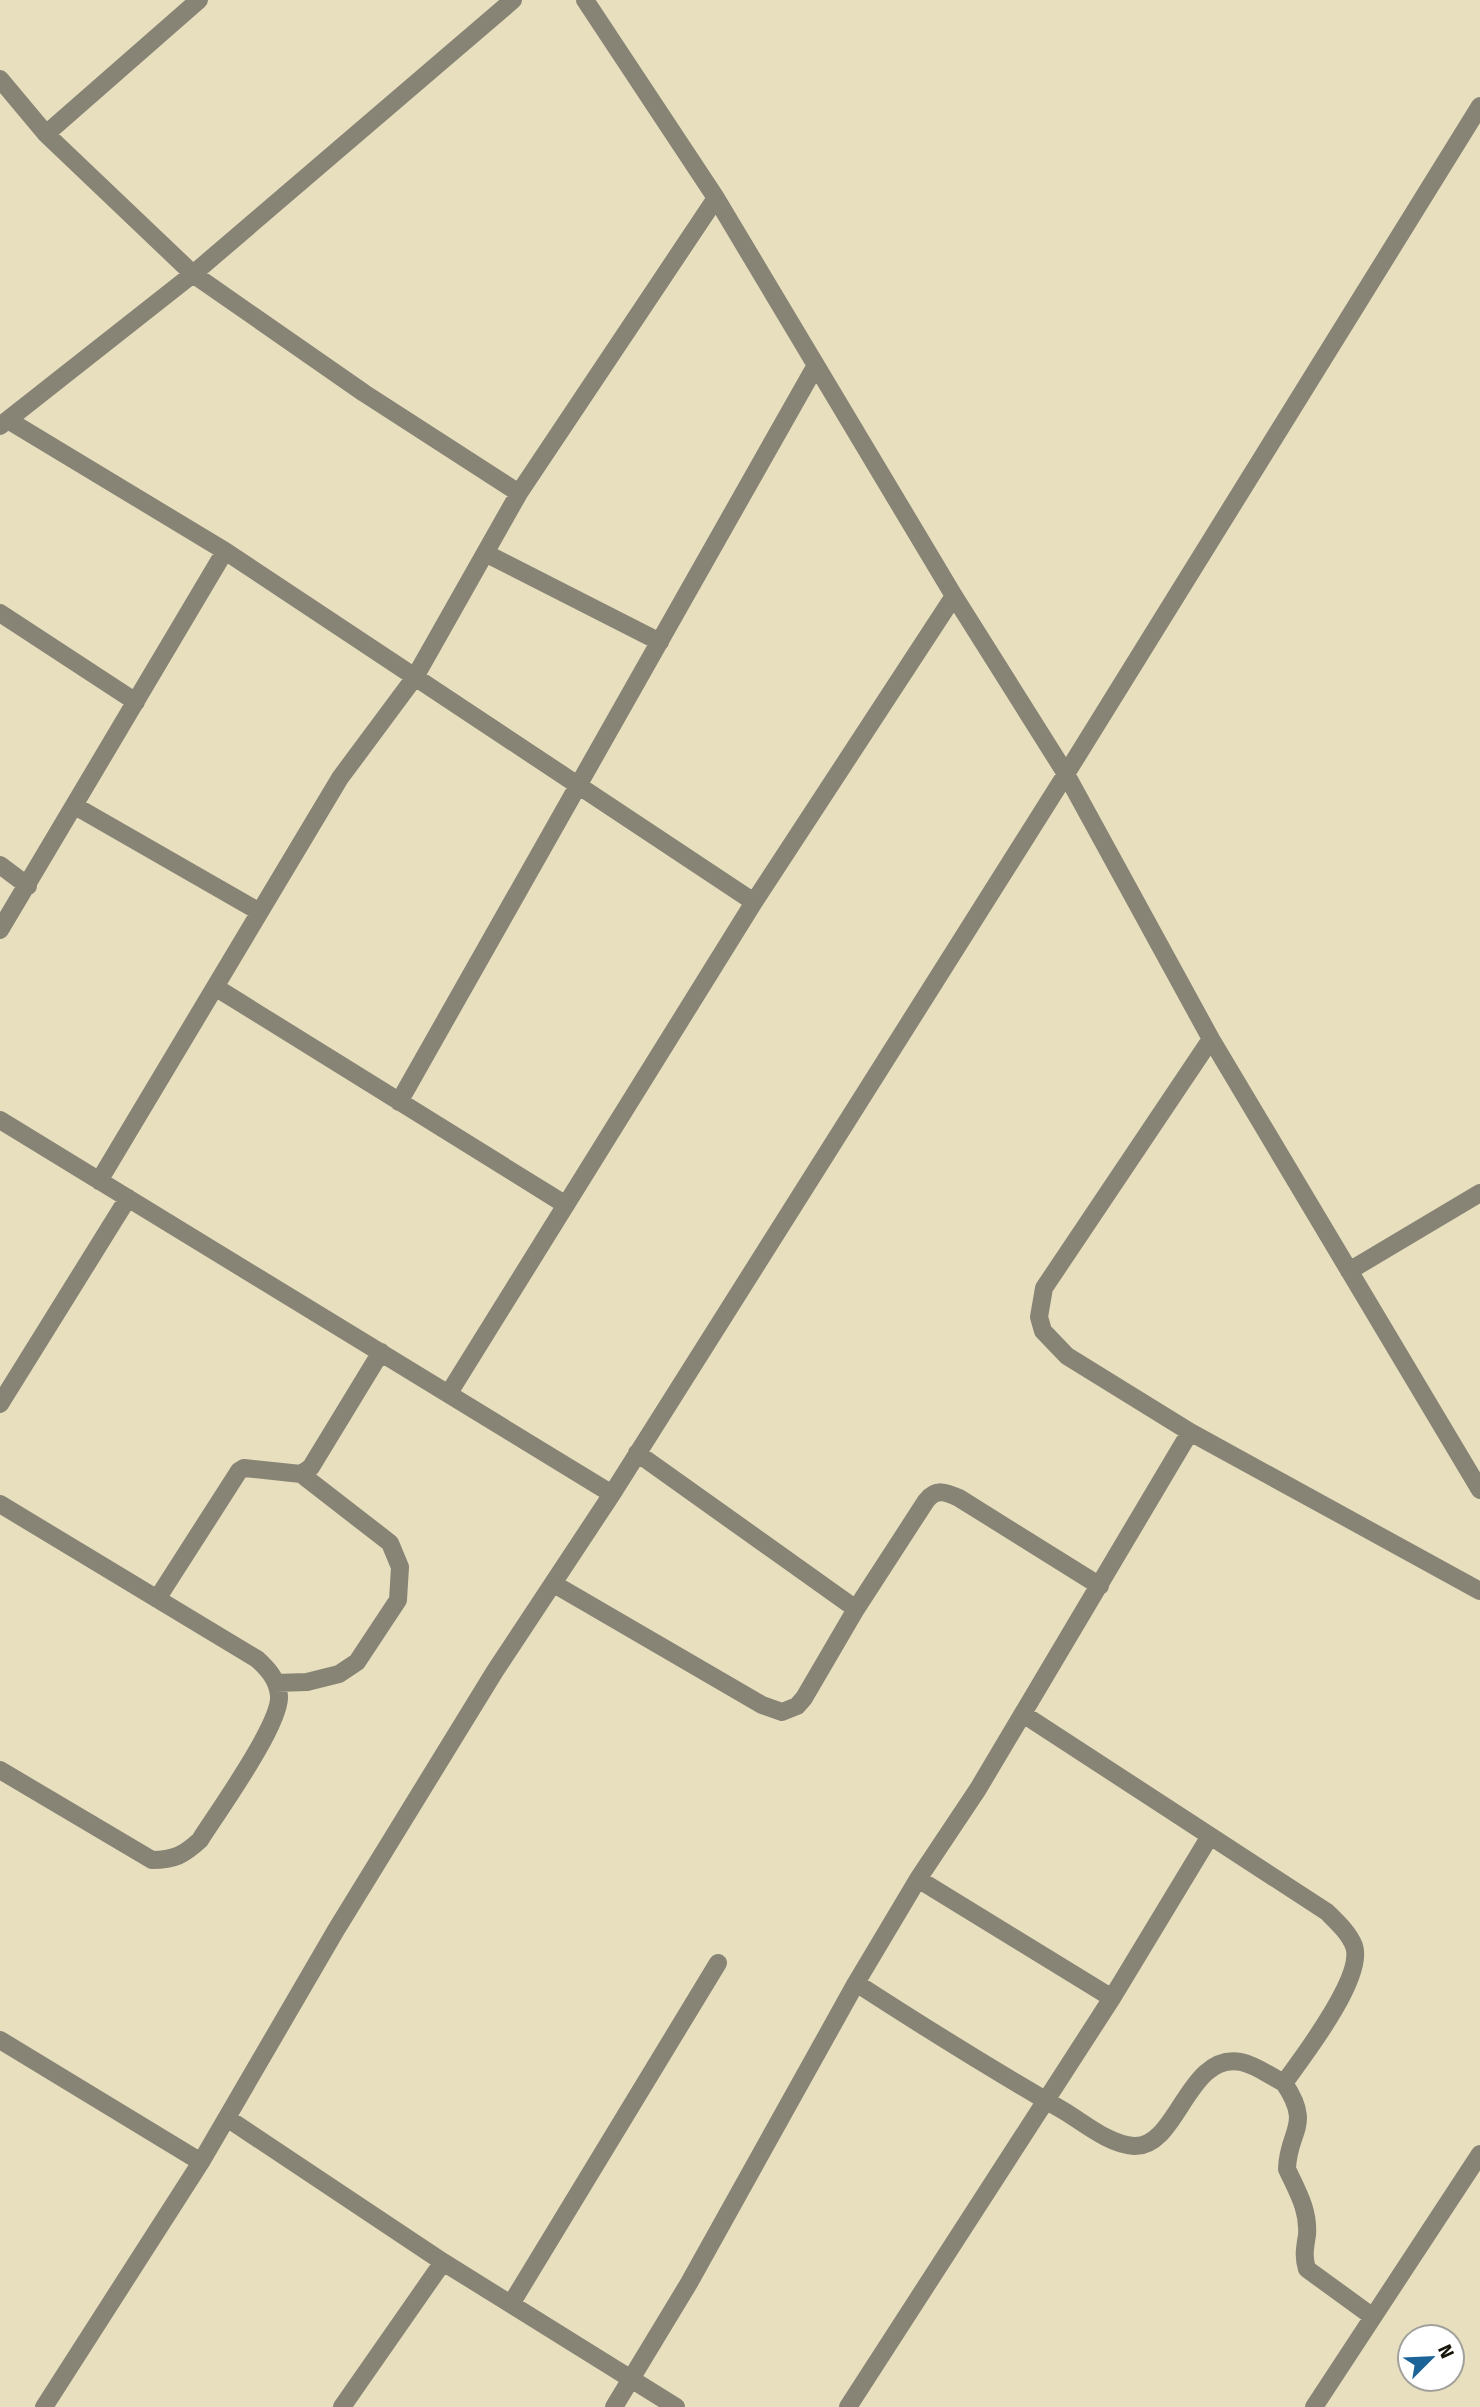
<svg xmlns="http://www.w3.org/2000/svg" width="1480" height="2407" viewBox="0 0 1480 2407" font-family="'Fira Sans',sans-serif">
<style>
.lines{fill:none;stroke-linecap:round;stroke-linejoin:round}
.minor{stroke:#878476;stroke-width:18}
</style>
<rect width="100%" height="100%" fill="#e8dfbe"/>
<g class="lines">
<path class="minor" d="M585,0L716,198L954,596L1066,774L1211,1039L1480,1490
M0,79L46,134L193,274L364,393L519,493
M46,134L199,0
M8,420L225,551L754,902
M0,426L193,274L513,0
M485,553L660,642
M0,613L136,702
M75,806L258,911
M0,865L28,886
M0,930L225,551
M215,987L566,1205
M1211,1039L1044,1288L1039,1317L1043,1331L1067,1356L1190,1432L1480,1591
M399,1102L815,367
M0,1120L612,1494
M99,1181L340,778L415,677L519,493L716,198
M1349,1271L1480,1193
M449,1393L754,902L954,596
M0,1404L128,1198
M637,1453L856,1609
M0,1504L257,1659C268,1669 278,1680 279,1696C281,1724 217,1813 200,1840C184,1855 174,1860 152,1860L0,1770
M554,1584L762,1705L782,1712L797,1706L804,1698L856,1609L926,1501C936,1488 946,1492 959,1498L1100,1586
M157,1599L239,1471L244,1468L301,1474L311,1467L381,1352
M276,1683L307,1682L339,1674L357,1662L398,1600L400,1567L390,1543L301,1474
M918,1879L1112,1998
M856,1983C924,2027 993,2070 1064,2111C1084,2123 1110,2145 1134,2146C1178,2148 1187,2052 1241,2062C1256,2065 1270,2076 1284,2083C1302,2058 1365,1977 1354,1946C1349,1933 1337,1922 1327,1912L1023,1714
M0,2040L201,2162
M1284,2083C1313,2126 1288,2130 1287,2169C1297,2191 1309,2210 1307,2235C1305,2248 1303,2256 1307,2269L1373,2317
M227,2118L443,2262L676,2407
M511,2304L718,1963
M44,2407L201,2162L336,1930L495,1671L612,1494L1066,774L1480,106
M342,2407L443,2262
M614,2407L689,2283L856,1983L918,1879L978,1789L1190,1432
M848,2407L1112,1998L1210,1836
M1314,2407L1480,2154"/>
</g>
<g transform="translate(1431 2358) rotate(66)"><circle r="33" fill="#ffffff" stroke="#a2a19c" stroke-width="2"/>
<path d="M0-5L12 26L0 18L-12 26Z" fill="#1c6498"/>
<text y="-10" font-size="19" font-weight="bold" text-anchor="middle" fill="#171408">N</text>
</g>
</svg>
